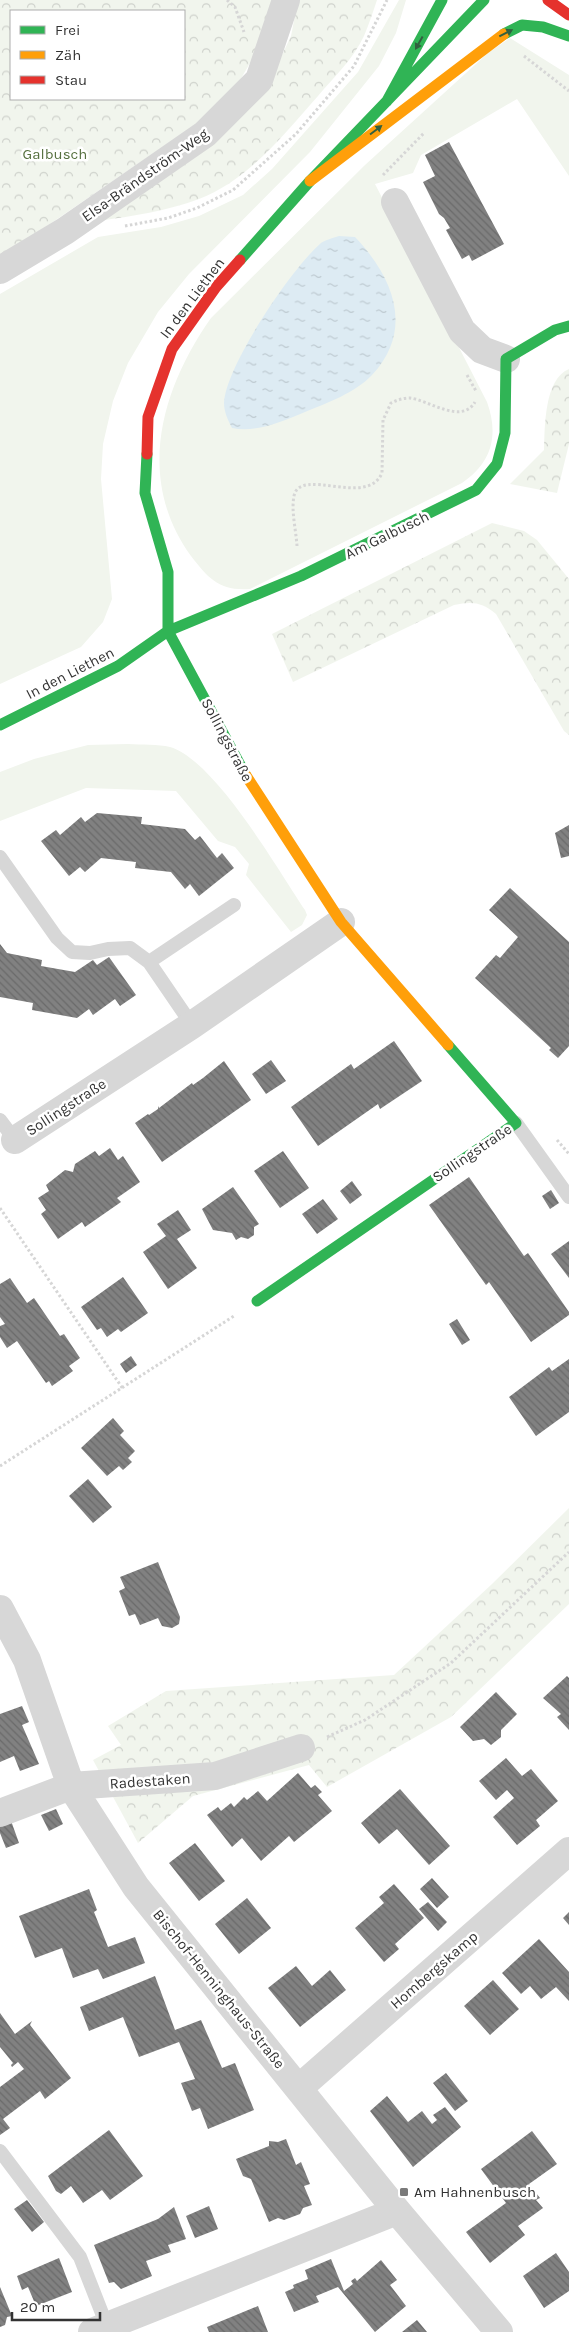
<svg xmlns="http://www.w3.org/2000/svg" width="569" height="2332" viewBox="0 0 569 2332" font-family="Karla,sans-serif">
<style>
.grass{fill:#f1f5ed}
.forest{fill:url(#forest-crowns);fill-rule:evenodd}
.water{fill:url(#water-ripples)}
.building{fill:url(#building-back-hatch)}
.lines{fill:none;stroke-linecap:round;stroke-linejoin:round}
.path{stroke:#d6d6d6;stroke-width:3;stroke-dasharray:2.5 2.5;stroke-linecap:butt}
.lane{stroke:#d7d7d7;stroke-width:14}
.street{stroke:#d7d7d7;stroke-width:28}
.fast{stroke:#30b455;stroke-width:11}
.slow{stroke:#ff9f0a;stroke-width:11}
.jam{stroke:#e5322d;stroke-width:11}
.oneway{fill:#32603f}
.poi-dot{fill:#7a7a7a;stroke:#fff;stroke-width:2}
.labels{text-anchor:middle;stroke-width:5;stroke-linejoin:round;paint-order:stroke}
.park-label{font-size:15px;fill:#56703f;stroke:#fff}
.street-label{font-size:15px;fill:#333;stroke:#fff}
.poi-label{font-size:15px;fill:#333;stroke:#fff;text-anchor:start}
</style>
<defs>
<pattern id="forest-crowns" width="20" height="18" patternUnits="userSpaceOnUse" patternTransform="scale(1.25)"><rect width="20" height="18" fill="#f1f5ed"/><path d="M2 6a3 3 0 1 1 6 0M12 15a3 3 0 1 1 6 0" fill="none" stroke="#cfd2cc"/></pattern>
<pattern id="water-ripples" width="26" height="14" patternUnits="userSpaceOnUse" patternTransform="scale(1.25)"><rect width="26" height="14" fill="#ddebf3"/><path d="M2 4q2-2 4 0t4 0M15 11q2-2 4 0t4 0" fill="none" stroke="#becad1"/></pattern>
<pattern id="building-back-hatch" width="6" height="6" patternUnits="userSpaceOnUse" patternTransform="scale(1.25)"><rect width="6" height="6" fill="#818181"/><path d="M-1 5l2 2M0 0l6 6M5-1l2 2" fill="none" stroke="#6a6a6a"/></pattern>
</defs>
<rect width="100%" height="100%" fill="#fff"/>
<path class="grass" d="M399,0H406L396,33L379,66L310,152L189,274L158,312L128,363L113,401L103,444L101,479L112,599L103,622L81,647L0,684V294L98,237L161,227L199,216L243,195L272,169L358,72Z
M510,38L569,75V176L517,99L421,155L413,173L375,184L487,402C499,435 492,463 462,483L250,589C219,591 209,579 191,556C135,479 161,389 211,318L365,165L488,53Z
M128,744C142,745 158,744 170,747C215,760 278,870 305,910L307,915L302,925L291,932L246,875L249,864L235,847L218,841L176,791L86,788L0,821V772L34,759L88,745Z"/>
<path class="forest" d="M0,0H275L268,32L239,82L212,113L28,239L0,255ZM11,11H184V99H11Z
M298,0H377C373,12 369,24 364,36C354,58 334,77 318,96C284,134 249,180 199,199C167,211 132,216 99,221L271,78L291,36Z
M569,369V444L557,493L510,484L544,450C545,427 544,379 569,369Z
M492,523L524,531L537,540L569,579V735L564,731L496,614C482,602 472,601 454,605L293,682L272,634Z
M569,1508V1604L451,1717L327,1787L309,1765L193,1796L138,1843L93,1760L121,1745L108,1726L166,1691L394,1675L492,1584Z"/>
<path class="water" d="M339,236L355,237C393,277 415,329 372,375C355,393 327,403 305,412C283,421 257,433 232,428C228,420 224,412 224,403C226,365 292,268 321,243C325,240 333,238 339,236Z"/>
<path class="building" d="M449,142L504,244L472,261L469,255L462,259L446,230L450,228L444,218L439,214L423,182L435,176L425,155Z
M97,813L142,817L141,824L185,829L195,840L200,836L217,858L222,853L234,868L199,896L190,884L185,889L171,872L135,868L136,862L101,858L85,872L80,867L69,876L41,841L56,830L60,835L81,817L85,822Z
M569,825V856L561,858L555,833Z
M510,888L569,942V1046L558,1058L549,1050L551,1048L475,978L496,955L500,958L518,937L489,910Z
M0,944L7,953L42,960L41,966L75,972L93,960L97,965L109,957L136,995L120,1006L115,999L93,1015L89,1009L77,1018L32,1010L33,1003L0,997Z
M394,1041L422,1081L380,1109L378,1104L318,1146L291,1107L351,1064L354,1069Z
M271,1060L286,1081L266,1094L252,1074Z
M224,1061L251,1100L162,1162L135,1123L148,1114L149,1115L158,1109V1106L159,1108L192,1083L193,1085L203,1078Z
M110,1148L118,1160L123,1156L140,1182L117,1198L121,1202L85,1227L82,1222L58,1239L41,1214L46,1210L38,1198L49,1191L46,1185L65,1170L73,1172L75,1164L95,1151L99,1156Z
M283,1151L309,1188L280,1208L254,1171Z
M469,1177L524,1256L528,1253L569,1312V1315L531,1342L489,1282L486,1285L429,1205Z
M352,1181L362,1195L350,1204L340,1191Z
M233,1187L259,1224L254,1227V1235L248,1239L241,1237L236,1240L232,1233L213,1230L202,1209Z
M551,1190L559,1203L550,1209L542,1196Z
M323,1199L338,1219L317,1234L302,1214Z
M178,1210L191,1230L177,1239L197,1268L168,1289L143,1252L166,1236L157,1224Z
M569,1241V1278L551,1254Z
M123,1277L148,1313L121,1332L118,1329L107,1337L101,1328L97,1330L81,1307Z
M10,1278L27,1303L34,1298L60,1336L64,1334L80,1358L69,1366L73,1371L52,1386L49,1381L46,1383L17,1341L7,1348L0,1337V1326L5,1324L0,1317V1284Z
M457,1319L470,1340L462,1345L449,1324Z
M131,1356L137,1365L126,1373L120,1364Z
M569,1359V1412L536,1436L509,1397L549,1367L552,1371Z
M113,1418L124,1431L120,1435L135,1451L128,1458L132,1462L123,1470L119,1466L107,1476L81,1448Z
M88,1479L112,1507L93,1523L69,1496Z
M158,1562L180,1617L179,1624L172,1628L162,1626L158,1618L140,1625L135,1614L129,1616L119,1591L125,1588L120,1577Z
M567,1676L569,1678V1730L557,1717L561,1714L543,1698Z
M496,1692L517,1714L501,1730V1737L491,1745L484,1739L473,1741L460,1727Z
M22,1706L29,1722L22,1725L39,1764L20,1771L14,1756L0,1762V1714Z
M506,1758L522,1776L531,1769L558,1801L536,1820L540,1826L517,1845L493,1817L514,1798L507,1790L496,1800L479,1781Z
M298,1773L311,1788L315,1785L322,1792L318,1795L332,1811L294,1842L289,1836L261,1861L242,1838L232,1847L207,1815L218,1807L221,1811L231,1803L234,1807L244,1797L247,1800L258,1791L267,1801Z
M400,1789L450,1846L429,1865L397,1829L379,1844L361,1823Z
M56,1809L63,1824L49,1831L41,1815Z
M10,1818L19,1843L6,1848L0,1833V1823Z
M195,1843L225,1881L199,1901L169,1863Z
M432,1878L449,1897L437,1908L420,1889Z
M394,1884L424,1918L395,1944L399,1949L384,1962L355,1928L384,1903L379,1897Z
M89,1889L97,1910L94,1912L108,1947L135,1937L145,1963L103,1979L98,1969L73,1978L62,1948L35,1958L19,1916Z
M247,1898L271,1928L239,1954L215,1924Z
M428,1902L447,1922L438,1931L419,1909Z
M569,1912V1925L563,1918Z
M539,1939L569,1972V2001L556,1987L541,1999L530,1986L521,1994L502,1973Z
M296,1966L312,1986L330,1970L346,1990L300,2027L268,1988Z
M155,1976L175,2030L201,2020L222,2068L235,2063L254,2110L208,2129L200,2108L192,2111L181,2083L195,2079L179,2042L139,2057L123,2017L89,2031L80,2007Z
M493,1980L519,2009L490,2035L464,2006Z
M0,2013L15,2034L32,2021L30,2025L71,2078L45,2099L40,2091L3,2119L10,2128L0,2135V2087L24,2069L18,2062L12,2067L11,2065L13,2063L0,2047Z
M446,2073L468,2101L455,2111L433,2083Z
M387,2096L408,2122L422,2111L432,2124L437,2120L433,2115L445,2107L461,2127L413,2167L370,2111Z
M109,2130L143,2176L110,2200L102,2190L83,2203L71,2186L61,2194L56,2191L48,2176Z
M532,2131L557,2164L529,2184L540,2198L536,2200L543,2208L518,2226L525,2235L490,2263L466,2232L506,2203L481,2169Z
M286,2139L296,2165L301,2162L310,2184L304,2186L312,2205L303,2208L300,2214L284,2220L278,2218L269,2222L251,2179L243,2176L236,2159L269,2146V2141L278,2142Z
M27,2200L44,2222L32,2232L14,2209Z
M209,2206L218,2229L195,2238L186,2216Z
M174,2207L186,2239L168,2245L171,2252L146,2261L152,2276L121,2289L114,2282L109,2283L94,2245L158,2219Z
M556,2253L569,2272V2291L544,2308L523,2276Z
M59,2258L72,2292L36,2306L28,2287L22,2290L17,2276Z
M331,2259L344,2291L353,2284L351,2281L355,2278L357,2281L381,2260L397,2280L390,2285L406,2306L375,2332L338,2287L316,2296L319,2302L294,2312L285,2292L294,2288L293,2285L308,2279L305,2270Z
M0,2287L12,2316L7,2317L5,2325L0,2327Z
M258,2306L268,2332H209L207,2327Z
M417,2320L427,2332H402Z"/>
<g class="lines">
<path class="path" d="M227,0L235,7L244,32
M524,56L569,91
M383,175L424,133
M125,226L168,218L197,208L233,190L296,134L354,66L387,0
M467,375L476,391
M297,546C296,530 291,511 294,496C300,466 367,508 382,473L383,420L391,403C397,400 403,398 410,398C428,400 462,425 475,402
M557,1140L569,1154
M0,1208L123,1389
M0,1466L234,1316
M327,1737L365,1720L451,1663L569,1552"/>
<path class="lane" d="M0,857L57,938L72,952L90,953L108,949L130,948L149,962L192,1025
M149,962L234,905
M0,1120L15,1140
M516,1123L569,1197
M0,2151L80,2257L107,2326"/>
<path class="street" d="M395,202L462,331L482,350L506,359
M0,270L65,231L205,134L259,80L286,0
M15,1140L192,1025L341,922
M0,1609L27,1660L71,1786L136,1887L397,2211L499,2332
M0,1813L71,1786L215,1776L301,1748
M299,2088L569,1851
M92,2332L397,2211"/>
<path class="fast" d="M504,34L522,25L543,27L569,36
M387,101L442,0
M240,260L310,181L484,0
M147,454L145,493L168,572V631L245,774
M0,725L118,666L168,631L301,576L476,490L497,464L505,433L506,359L555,330L569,326
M257,1301L516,1123L448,1045"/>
<path class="slow" d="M310,181L504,34
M245,774L341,922L448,1045"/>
<path class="jam" d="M548,0L569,15
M147,454L148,417L172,349L216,287L240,260"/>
</g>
<defs><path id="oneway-solid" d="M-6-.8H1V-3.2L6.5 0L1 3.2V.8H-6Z" transform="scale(1.25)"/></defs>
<g class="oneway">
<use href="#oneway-solid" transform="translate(506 33) rotate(-27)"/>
<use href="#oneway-solid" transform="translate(419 43) rotate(119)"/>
<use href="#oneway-solid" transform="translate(376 130) rotate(-37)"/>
</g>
<rect class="poi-dot" x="399" y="2187" width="10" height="10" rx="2.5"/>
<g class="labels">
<g class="park-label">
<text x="55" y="159">Galbusch</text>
</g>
<g class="street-label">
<text transform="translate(145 175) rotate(-35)" y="5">Elsa-Brändström-Weg</text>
<text transform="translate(192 298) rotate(-53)" y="5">In den Liethen</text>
<text transform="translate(387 535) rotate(-26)" y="5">Am Galbusch</text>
<text transform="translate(70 673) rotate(-27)" y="5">In den Liethen</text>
<text transform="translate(227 740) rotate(62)" y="5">Sollingstraße</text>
<text transform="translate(66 1107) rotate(-33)" y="5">Sollingstraße</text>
<text transform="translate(472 1153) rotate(-34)" y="5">Sollingstraße</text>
<text transform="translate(150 1781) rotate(-4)" y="5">Radestaken</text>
<text transform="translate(434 1970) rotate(-41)" y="5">Hombergskamp</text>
<text transform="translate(219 1989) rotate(51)" y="5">Bischof-Henninghaus-Straße</text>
</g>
<g class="poi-label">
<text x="414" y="2197">Am Hahnenbusch</text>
</g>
</g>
<rect x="10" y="10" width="175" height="90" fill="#ffffff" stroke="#adadad"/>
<rect x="20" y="26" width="25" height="8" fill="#30b455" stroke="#adadad"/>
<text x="55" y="35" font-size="15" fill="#333333">Frei</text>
<rect x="20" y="51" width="25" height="8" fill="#ff9f0a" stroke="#adadad"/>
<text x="55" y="60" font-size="15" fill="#333333">Zäh</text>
<rect x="20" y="76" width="25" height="8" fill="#e5322d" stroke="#adadad"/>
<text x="55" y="85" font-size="15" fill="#333333">Stau</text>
<path d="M12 2312v8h88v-8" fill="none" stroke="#333333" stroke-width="2.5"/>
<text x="20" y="2312" font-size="15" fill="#333333" stroke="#ffffff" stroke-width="4" paint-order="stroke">20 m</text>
</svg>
